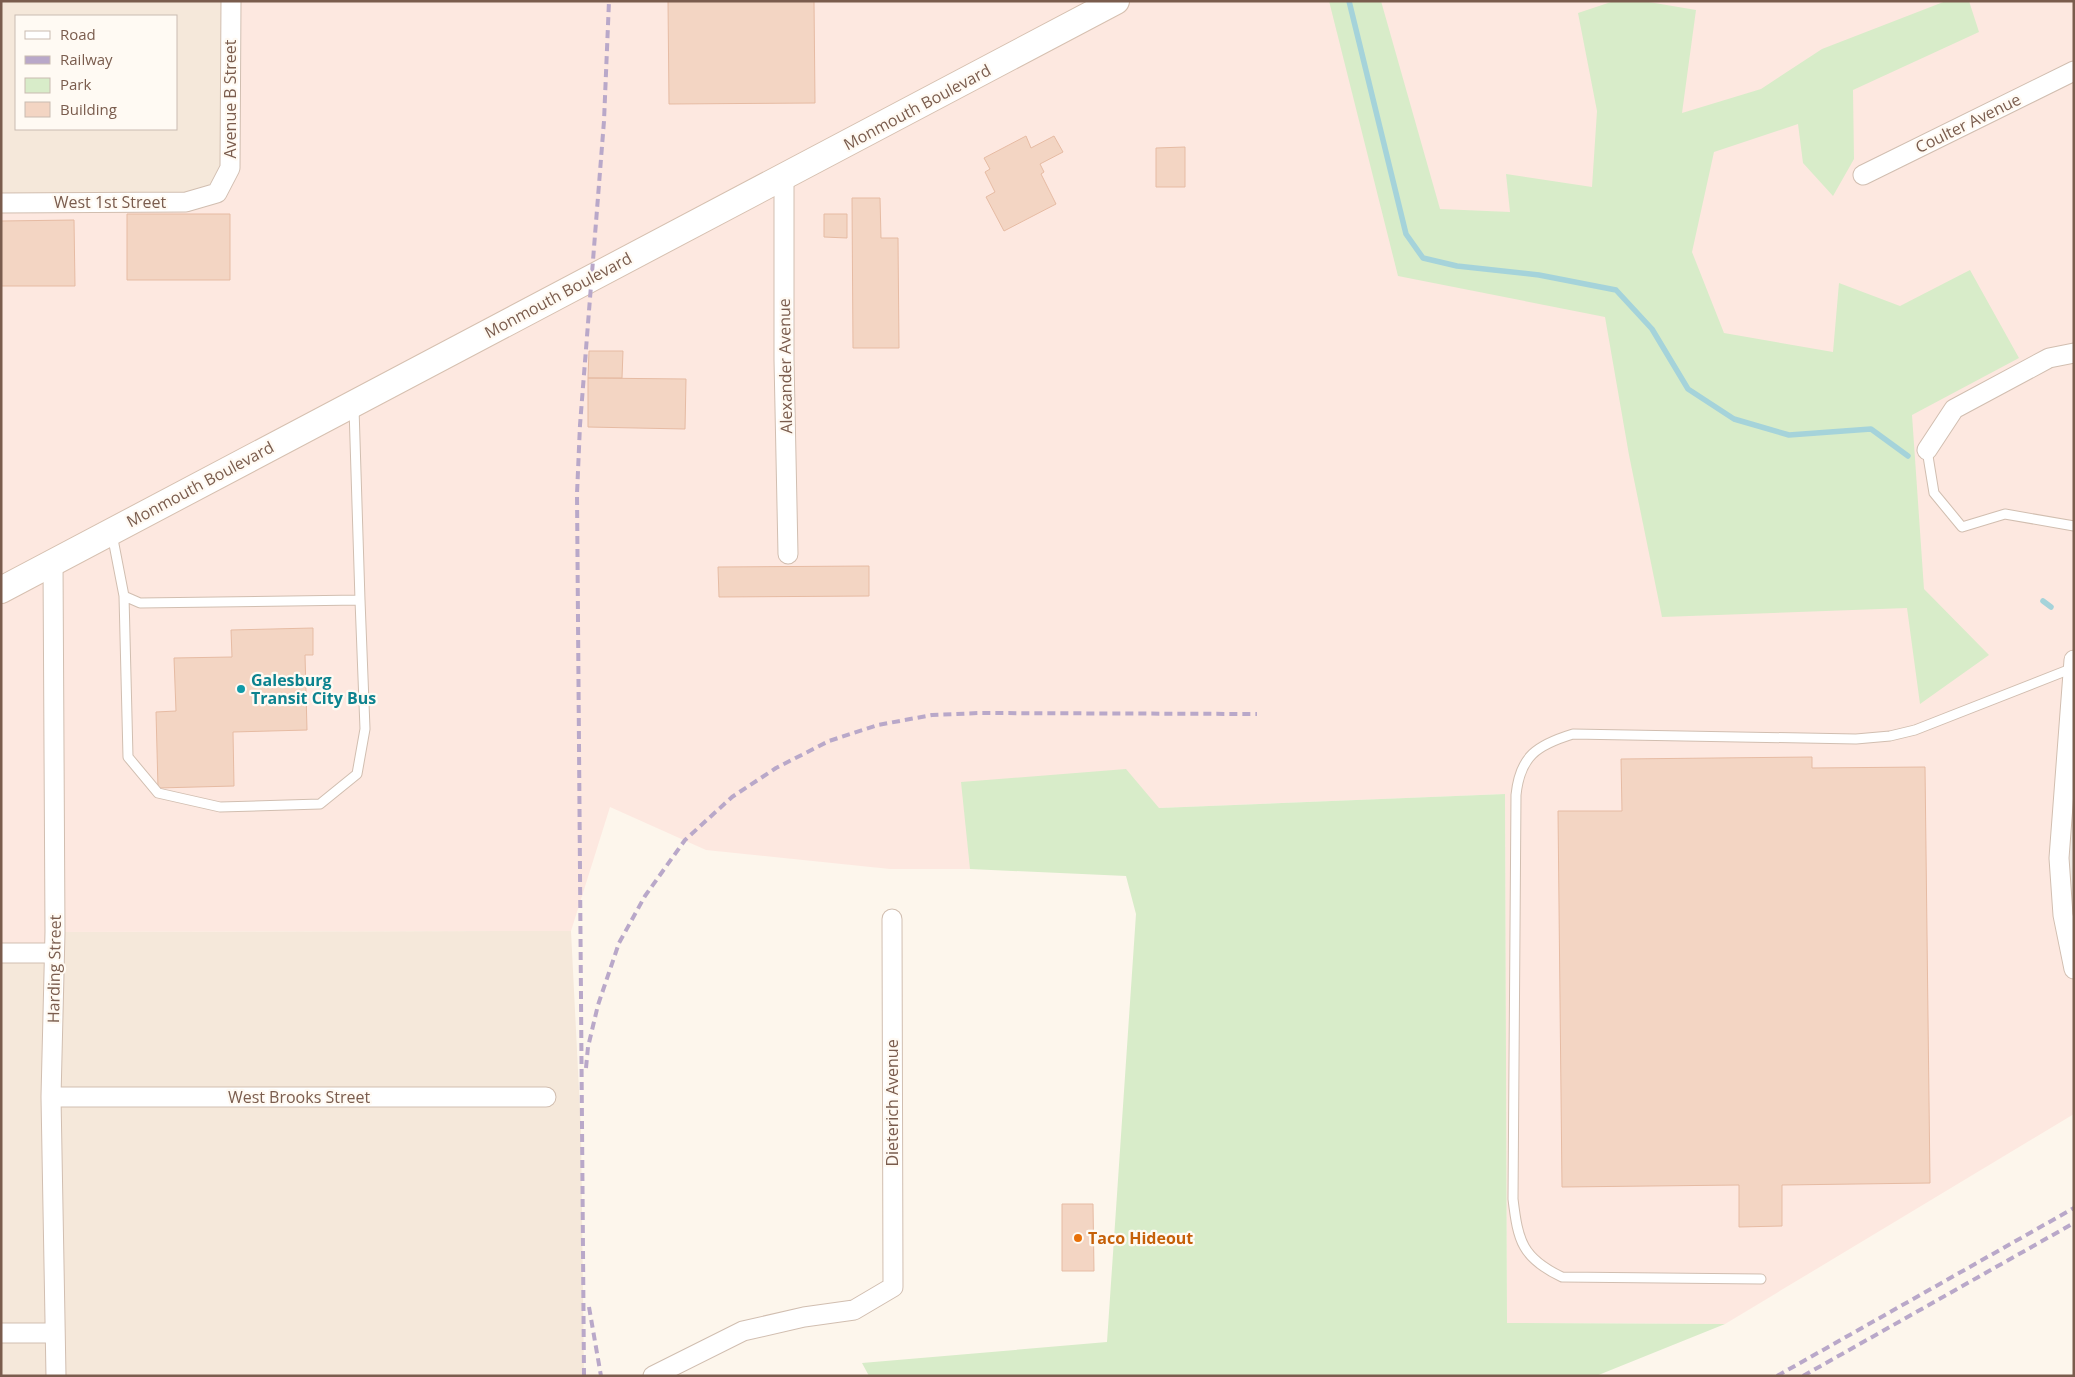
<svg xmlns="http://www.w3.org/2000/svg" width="2075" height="1377" viewBox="0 0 2075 1377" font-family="'Open Sans',sans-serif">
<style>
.residential{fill:#f5e8da;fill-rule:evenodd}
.commercial{fill:#fde8e0}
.industrial{fill:#efe9e4}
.green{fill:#d8ecc9}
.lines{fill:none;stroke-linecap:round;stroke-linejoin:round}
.stream{stroke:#a5d3da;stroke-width:5.5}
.building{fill:#f3d5c3;stroke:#e6bba3}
.lane-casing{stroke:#d1beb0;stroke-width:11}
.street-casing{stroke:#d1beb0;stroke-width:21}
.secondary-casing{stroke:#d6c0b0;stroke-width:28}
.lane{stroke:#fff;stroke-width:9}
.street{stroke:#fff;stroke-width:19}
.secondary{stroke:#fff;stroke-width:26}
.rail{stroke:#b9a8c9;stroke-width:4;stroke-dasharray:8 5;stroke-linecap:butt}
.culture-dot{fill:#0f9aa8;stroke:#fffaf3;stroke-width:2}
.food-dot{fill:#e8710a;stroke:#fffaf3;stroke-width:2}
.labels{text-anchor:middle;stroke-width:4.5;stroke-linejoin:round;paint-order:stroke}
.street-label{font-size:16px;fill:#7a5c4d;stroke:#fffaf3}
.culture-label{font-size:16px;font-weight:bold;fill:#0d838f;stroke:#fffaf3;text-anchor:start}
.food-label{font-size:16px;font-weight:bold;fill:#c56008;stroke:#fffaf3;text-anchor:start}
</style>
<rect width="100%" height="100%" fill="#fdf6ec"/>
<path class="residential" d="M1,1H276L231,2L230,168L217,193L1,203ZM16,16H176V129H16Z
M571,931L581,1130L584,1376H1V953L55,932Z"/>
<path class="commercial" d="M2074,1V1114L1725,1324L1507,1323L1505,794L1159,808L970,869H890L706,850L610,807L571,931L55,932L54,953H1V203L217,193L230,168L231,2Z"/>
<path class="industrial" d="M2074,659V969L2063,915Z"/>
<path class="green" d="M1329,1H1381L1440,209L1510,212L1506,174L1592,187L1597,111L1578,13L1614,1H1643L1696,10L1682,113L1761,89L1822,49L1946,1H1969L1979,32L1853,90L1854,159L1833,196L1803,163L1798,124L1714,152L1692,252L1724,333L1833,352L1839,283L1900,306L1970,270L2019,358L1912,415L1924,589L1989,655L1920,704L1907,608L1662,617L1629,455L1605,317L1398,276Z
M1126,769L1159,808L1505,794L1507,1323L1725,1324L1596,1376H869L862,1363L1107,1342L1136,914L1126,876L970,869L961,782Z"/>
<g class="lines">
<path class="stream" d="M1349,1L1406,234L1423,258L1457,266L1539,275L1616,290L1652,329L1688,389L1734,419L1789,435L1871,429L1908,456
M2043,601L2051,607"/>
</g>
<path class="building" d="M668,1H814L815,103L669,104Z
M1026,136L1031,148L1054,136L1063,152L1040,164L1044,172L1041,174L1056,204L1004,231L986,197L995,192L985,172L990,169L984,158Z
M1185,147V187H1156V148Z
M852,198H880L881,238H898L899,348H853Z
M127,214H230V280H127Z
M824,214H847V238L824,237Z
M74,220L75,286H1V221Z
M589,351H623L622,378H588Z
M588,378L686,379L685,429L588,427Z
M869,566V596L719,597L718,567Z
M313,628V655H305L307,730L233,732L234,786L158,788L156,712L176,711L174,658L232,657L231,630Z
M1812,757V768L1925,767L1930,1183L1782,1185V1226L1739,1227V1185L1562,1187L1558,811H1622L1621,759Z
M1062,1204H1093L1094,1271H1062Z"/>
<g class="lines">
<defs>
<path id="lane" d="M1927,450L1934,493L1962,527L2005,514L2074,526
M112,534L124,596L140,603L360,600L354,408
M124,596L128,757L158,793L220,807L320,804L357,774L365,729L360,600
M1761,1279L1562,1277C1522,1258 1518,1241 1513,1199L1516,795C1520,756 1537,745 1573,734L1856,739L1890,736L1915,730L2073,668"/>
<path id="street" d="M1863,175L2074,71
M784,177V360L788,554
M1,203L186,202L217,193L230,168L231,1
M1927,450L1954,409L2049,358L2074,353
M53,563L55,932L51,1097L56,1376
M2074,660L2059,858L2063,915L2074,969
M1,953H54
M51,1097H546
M1,1333H55
M653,1376L743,1331L804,1317L854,1310L893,1287L892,919"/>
<path id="secondary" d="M1,590L1116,1"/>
</defs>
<use href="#lane" class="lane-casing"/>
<use href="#street" class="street-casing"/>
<use href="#secondary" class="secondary-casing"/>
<use href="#lane" class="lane"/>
<use href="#street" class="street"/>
<use href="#secondary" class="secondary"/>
<path class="rail" d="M586,1068L588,1047L598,1005L619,943L645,896L685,840L732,797L776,768L829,741L878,725L932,715L980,713L1257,714
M589,1307L601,1376
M584,1376L577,494L580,425L604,121L609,1
M1777,1376L2074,1208
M1803,1376L2074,1223"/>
</g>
<circle class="culture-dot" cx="241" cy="689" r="5"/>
<circle class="food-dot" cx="1078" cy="1238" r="5"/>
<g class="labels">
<g class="street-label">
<text transform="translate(230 99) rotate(-90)" y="6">Avenue B Street</text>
<text transform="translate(917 107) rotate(-28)" y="6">Monmouth Boulevard</text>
<text transform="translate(1968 123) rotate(-26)" y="6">Coulter Avenue</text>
<text x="110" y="208">West 1st Street</text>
<text transform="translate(558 295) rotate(-28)" y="6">Monmouth Boulevard</text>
<text transform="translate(785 366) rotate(-91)" y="6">Alexander Avenue</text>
<text transform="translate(200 484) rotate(-28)" y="6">Monmouth Boulevard</text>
<text transform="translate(54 969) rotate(-89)" y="6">Harding Street</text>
<text x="299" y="1103">West Brooks Street</text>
<text transform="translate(892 1103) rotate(-90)" y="6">Dieterich Avenue</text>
</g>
<g class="culture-label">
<text x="251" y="686">Galesburg<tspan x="251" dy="18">Transit City Bus</tspan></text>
</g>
<g class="food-label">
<text x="1088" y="1244">Taco Hideout</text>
</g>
</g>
<rect width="2075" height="1377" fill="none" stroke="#7a5c4d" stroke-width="5"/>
<rect x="15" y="15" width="162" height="115" fill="#fffaf3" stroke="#cabbb1"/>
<rect x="25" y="31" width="25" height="8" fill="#ffffff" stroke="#cabbb1"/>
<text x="60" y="40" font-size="15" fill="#7a5c4d">Road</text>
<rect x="25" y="56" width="25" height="8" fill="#b9a8c9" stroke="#cabbb1"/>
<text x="60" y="65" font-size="15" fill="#7a5c4d">Railway</text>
<rect x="25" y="78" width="25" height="15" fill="#d8ecc9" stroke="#cabbb1"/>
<text x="60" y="90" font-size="15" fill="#7a5c4d">Park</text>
<rect x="25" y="102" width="25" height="15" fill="#f3d5c3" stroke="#cabbb1"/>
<text x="60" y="115" font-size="15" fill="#7a5c4d">Building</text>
</svg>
